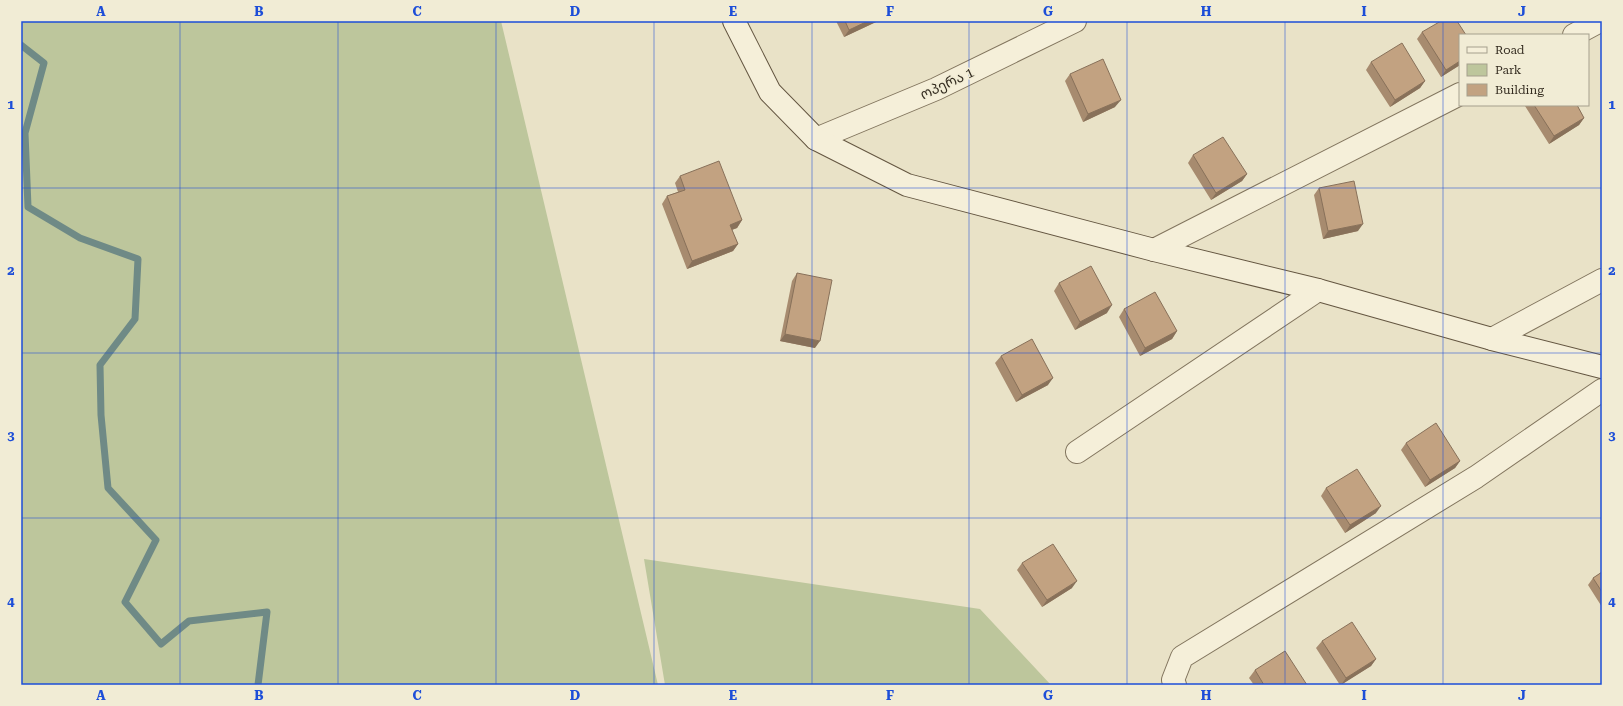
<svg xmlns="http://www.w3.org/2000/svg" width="1623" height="706" viewBox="0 0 1623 706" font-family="'Roboto Serif','Noto Sans Georgian',serif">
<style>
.green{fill:#bdc69c}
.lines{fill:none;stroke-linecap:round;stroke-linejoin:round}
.stream{stroke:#6f8a86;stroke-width:7}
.street-casing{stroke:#82755e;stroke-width:24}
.secondary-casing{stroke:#645641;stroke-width:24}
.street{stroke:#f5efd9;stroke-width:22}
.secondary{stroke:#f5efd9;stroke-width:22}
.wall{fill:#a78b6f}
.shaded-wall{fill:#88715a}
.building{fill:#c2a281;stroke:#88715a}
.grid{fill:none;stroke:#1d4ed8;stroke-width:1;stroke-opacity:0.55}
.labels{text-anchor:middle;stroke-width:3;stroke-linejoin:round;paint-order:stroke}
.street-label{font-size:14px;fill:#342c20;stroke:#f1ecd5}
.neatline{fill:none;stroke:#1d4ed8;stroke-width:1.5}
.grid-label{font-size:13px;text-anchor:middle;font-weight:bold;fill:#1d4ed8}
</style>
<rect width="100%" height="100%" fill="#e9e2c7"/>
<path class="green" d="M21,21H501L658,685H21Z
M644,559L980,609L1051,685H665Z"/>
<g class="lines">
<path class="stream" d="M21,45L44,63L25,133L28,207L80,238L138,259L135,319L100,365L101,415L108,488L156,540L125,602L161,644L189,621L267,612L258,685"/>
<defs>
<path id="street" d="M1574,35L1600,21
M816,139L936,89L1075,21
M1154,250L1460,94
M1492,339L1602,280
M1077,452L1318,290
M1175,685L1173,680L1182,657L1476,477L1602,390"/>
<path id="secondary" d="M734,21L770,92L816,139L907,185L1154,250L1318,290L1492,339L1602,367"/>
</defs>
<use href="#street" class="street-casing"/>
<use href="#secondary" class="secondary-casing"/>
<use href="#street" class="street"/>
<use href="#secondary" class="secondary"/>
</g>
<path class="wall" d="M836,21H877L876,22L844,37Z
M1422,32L1460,35V65L1441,77L1417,39Z
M1371,62L1425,81L1420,88L1390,107L1366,70Z
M1070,74L1115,107L1083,122L1065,81Z
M1526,105H1577L1584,118L1579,125L1549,144L1525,106Z
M1193,155L1247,174L1242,181L1211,200L1188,163Z
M680,176L742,220L737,228L732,230L738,244L733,251L687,269L662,204L667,196L678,192L675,183Z
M1319,188L1358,231L1323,239L1314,195Z
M797,273L815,348L780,341L792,281Z
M1059,283L1107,313L1075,330L1054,291Z
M1124,309L1177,331L1172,339L1140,356L1119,317Z
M1001,356L1048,385L1016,402L995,363Z
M1406,443L1460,461L1455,468L1425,487L1401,450Z
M1326,488L1376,513L1345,533L1321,496Z
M1022,563L1072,588L1042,607L1017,570Z
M1602,572V607L1588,585L1593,578Z
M1322,641L1376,659L1371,666L1340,685L1316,648Z
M1255,670L1307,685H1254L1249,678Z"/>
<path class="shaded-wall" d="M868,21H877L876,22L844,37L849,30Z
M1460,61V65L1441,77L1446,70Z
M1425,81L1420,88L1390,107L1395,100Z
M1121,100L1115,107L1083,122L1088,114Z
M1584,118L1579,125L1549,144L1554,136Z
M1247,174L1242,181L1211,200L1216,193Z
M742,220L737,228L725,232L730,225Z
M1363,224L1358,231L1323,239L1328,231Z
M738,244L733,251L687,269L692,261Z
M1112,305L1107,313L1075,330L1080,322Z
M1177,331L1172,339L1140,356L1145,348Z
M785,334L820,341L815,348L780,341Z
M1053,378L1048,385L1016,402L1022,395Z
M1460,461L1455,468L1425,487L1430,480Z
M1381,506L1376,513L1345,533L1350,525Z
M1077,581L1072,588L1042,607L1047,600Z
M1376,659L1371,666L1341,685L1346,678Z"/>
<path class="building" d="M845,21H868L849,30Z
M1441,21H1457L1466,35H1460V61L1446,70L1422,32Z
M1402,43L1425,81L1395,100L1371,62Z
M1103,59L1121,100L1088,114L1070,74Z
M1534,105H1577L1584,118L1554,136Z
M1223,137L1247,174L1216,193L1193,155Z
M719,161L742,220L730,225L738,244L692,261L667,196L685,190L680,176Z
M1354,181L1363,224L1328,231L1319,188Z
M1091,266L1112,305L1080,322L1059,283Z
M797,273L832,280L820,341L785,334Z
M1155,292L1177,331L1145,348L1124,309Z
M1032,339L1053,378L1022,395L1001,356Z
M1436,423L1460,461L1430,480L1406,443Z
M1357,469L1381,506L1350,525L1326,488Z
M1053,544L1077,581L1047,600L1022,563Z
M1602,572V592L1593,578Z
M1352,622L1376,659L1346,678L1322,641Z
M1285,651L1307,685H1264L1255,670Z"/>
<path class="grid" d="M180,21V685M338,21V685M496,21V685M654,21V685M812,21V685M969,21V685M1127,21V685M1285,21V685M1443,21V685M21,188H1602M21,353H1602M21,518H1602"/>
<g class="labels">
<g class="street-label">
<text transform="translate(947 83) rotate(-25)" y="5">ოპერა 1</text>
</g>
</g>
<rect width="1623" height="706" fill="none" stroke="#f1ecd5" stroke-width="44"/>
<rect x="1459" y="34" width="130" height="72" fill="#f1ecd5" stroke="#a59f8d"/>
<rect x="1467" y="47" width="20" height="6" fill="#f5efd9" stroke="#a59f8d"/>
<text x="1495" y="54" font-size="12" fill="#342c20">Road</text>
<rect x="1467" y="64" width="20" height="12" fill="#bdc69c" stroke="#a59f8d"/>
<text x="1495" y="74" font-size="12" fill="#342c20">Park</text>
<rect x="1467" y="84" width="20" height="12" fill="#c2a281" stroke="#a59f8d"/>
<text x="1495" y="94" font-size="12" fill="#342c20">Building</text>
<rect x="22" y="22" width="1579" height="662" class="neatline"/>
<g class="grid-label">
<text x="101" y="16">A</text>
<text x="259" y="16">B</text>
<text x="417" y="16">C</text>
<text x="575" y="16">D</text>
<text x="733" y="16">E</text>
<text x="890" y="16">F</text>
<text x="1048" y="16">G</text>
<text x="1206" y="16">H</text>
<text x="1364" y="16">I</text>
<text x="1522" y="16">J</text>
<text x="11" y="109">1</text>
<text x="1612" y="109">1</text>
<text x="11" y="275">2</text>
<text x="1612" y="275">2</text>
<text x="11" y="440">3</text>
<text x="1612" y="440">3</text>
<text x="11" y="606">4</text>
<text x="1612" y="606">4</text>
<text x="101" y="700">A</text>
<text x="259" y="700">B</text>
<text x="417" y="700">C</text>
<text x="575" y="700">D</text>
<text x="733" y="700">E</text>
<text x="890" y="700">F</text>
<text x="1048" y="700">G</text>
<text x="1206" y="700">H</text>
<text x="1364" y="700">I</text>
<text x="1522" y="700">J</text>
</g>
</svg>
